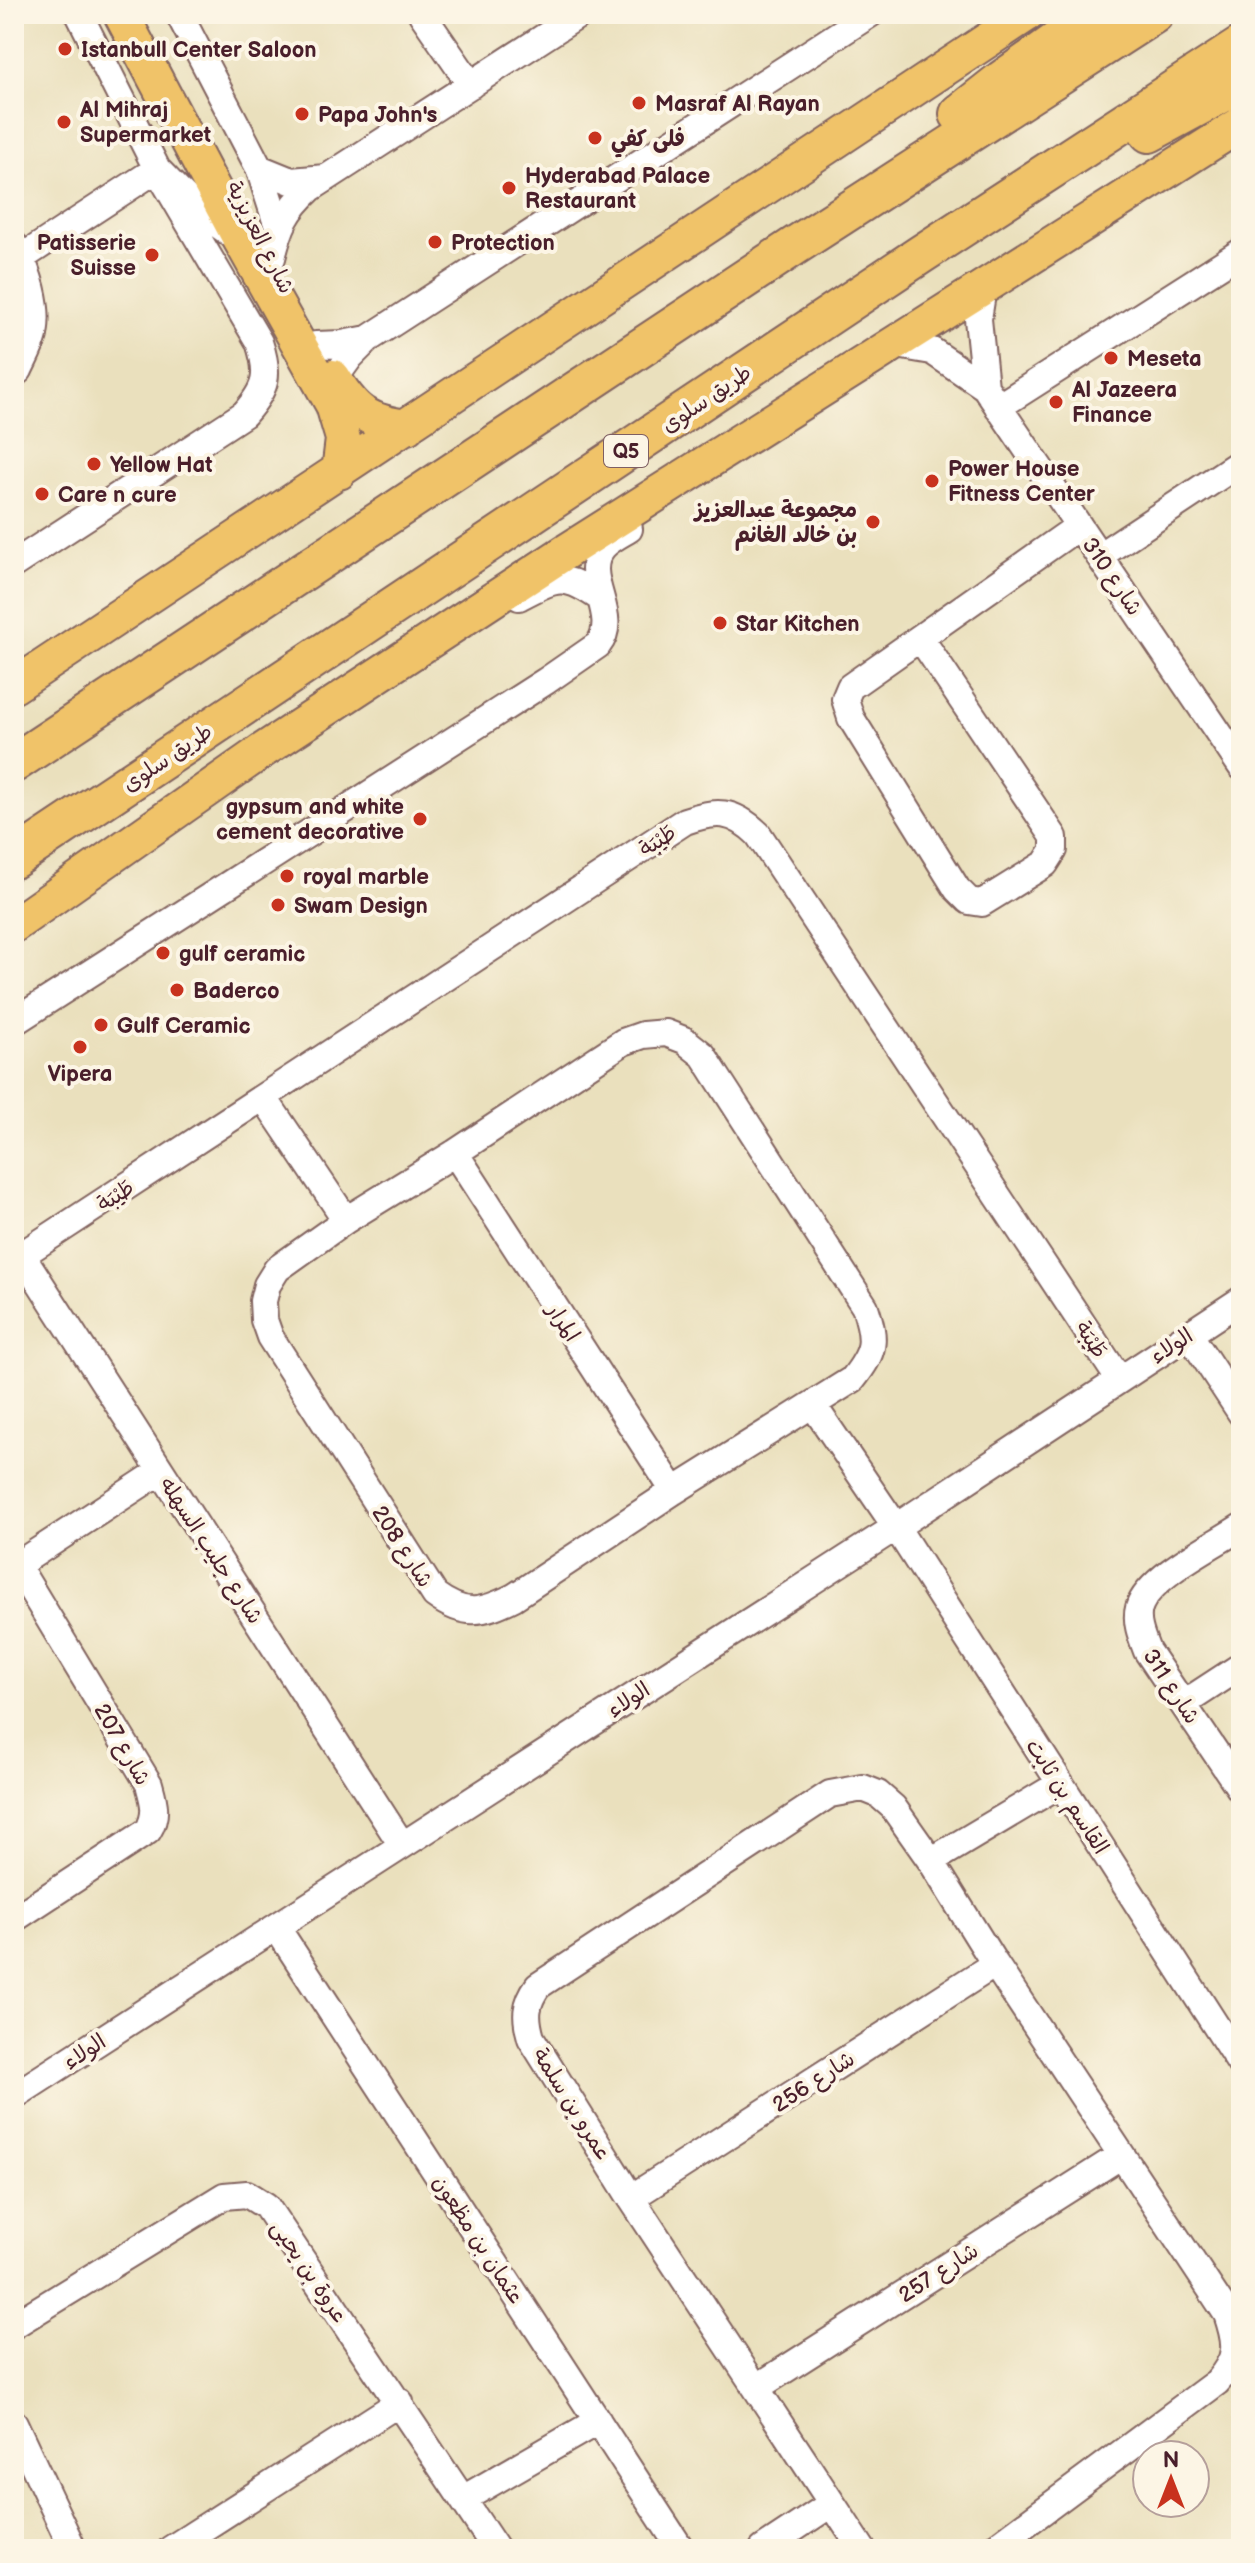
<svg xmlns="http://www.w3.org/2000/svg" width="1255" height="2563" viewBox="0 0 1255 2563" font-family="'Balsamiq Sans','Playpen Sans Arabic',sans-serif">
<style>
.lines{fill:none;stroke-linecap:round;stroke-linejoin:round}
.minor-casing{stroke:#82635e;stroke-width:30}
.major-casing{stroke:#82635e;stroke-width:38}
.highway-casing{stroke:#82635e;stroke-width:42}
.minor{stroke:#fff;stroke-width:26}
.major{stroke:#f0c369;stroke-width:34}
.highway{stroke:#f0c369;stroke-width:38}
.poi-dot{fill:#c8321e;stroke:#fcf5e5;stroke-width:3}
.labels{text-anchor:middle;stroke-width:8;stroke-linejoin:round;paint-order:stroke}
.shield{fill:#fcf5e5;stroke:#7f5f63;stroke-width:2}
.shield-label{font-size:20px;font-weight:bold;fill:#4a1f2b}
.poi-label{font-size:22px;font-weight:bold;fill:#4a1f2b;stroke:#fcf5e5;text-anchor:start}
.street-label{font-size:22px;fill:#4a1f2b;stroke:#fcf5e5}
</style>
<rect width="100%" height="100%" fill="#fcf5e5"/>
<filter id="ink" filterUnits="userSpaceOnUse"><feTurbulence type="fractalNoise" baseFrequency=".0125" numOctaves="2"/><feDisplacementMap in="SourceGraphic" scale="16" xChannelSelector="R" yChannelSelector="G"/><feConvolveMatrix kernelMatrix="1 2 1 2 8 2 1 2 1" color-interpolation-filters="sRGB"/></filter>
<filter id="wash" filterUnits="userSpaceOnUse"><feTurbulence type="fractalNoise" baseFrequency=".006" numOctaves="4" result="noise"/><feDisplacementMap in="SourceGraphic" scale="32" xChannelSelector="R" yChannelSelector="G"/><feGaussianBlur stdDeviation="1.8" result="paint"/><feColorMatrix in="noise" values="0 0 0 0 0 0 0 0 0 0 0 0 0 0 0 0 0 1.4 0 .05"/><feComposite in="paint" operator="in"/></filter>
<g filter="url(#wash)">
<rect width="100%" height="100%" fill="#eae0bd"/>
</g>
<g filter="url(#ink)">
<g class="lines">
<defs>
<path id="minor" d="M79,14L157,169L196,209L238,239
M179,14L259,168L279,230
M422,14L471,85
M259,168L291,181L326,178
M14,245C28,270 40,306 34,335C31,347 24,359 19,370L14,374
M272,258C280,225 286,211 311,188L580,14
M983,288L978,319L985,387
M891,344L932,351L985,387L1241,766
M316,345L342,344L368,339
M334,379L350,357L368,339L870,14
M998,407L1241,252
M1099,556L1241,462
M14,564L244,414C267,388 270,375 259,342L157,169L21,258
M519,597C557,577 564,573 600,598
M921,639L1054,837V850L1045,864L982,903L969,901L957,889L851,718L845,699L850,687L1079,526
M14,1022L546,681L598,645C622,615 578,576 603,547C610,539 621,534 629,529
M666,1033L684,1040L703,1055L865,1307C876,1341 875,1351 853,1379L674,1491L514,1597C482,1613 465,1617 435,1595L270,1337L264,1320L263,1301L267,1285L277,1269L346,1220L455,1153L623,1042L643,1035Z
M264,1098L346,1220
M455,1153L674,1491
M22,1255L402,1845
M14,1260L685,821C716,810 733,810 758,834L1119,1379
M1189,1334L1241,1413
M813,1405L896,1527L1241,2065
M1241,1527C1214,1545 1148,1577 1139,1608C1135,1622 1142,1638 1147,1651L1241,1790
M14,1561L149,1784C154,1802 158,1814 148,1831L14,1919
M17,1565L161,1471
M1183,1704L1241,1666
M931,1861L1060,1784
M277,1928L681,2549
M14,2096L896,1527L1241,1300
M631,2198L995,1964
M14,2325L224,2196L247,2194L266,2206L496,2549
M756,2388L1120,2156
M14,2423L73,2549
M463,2499L598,2421
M171,2549L400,2402
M763,2549L831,2504
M862,2549L631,2198L531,2038C525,2017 525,2004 538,1986L830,1794L863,1788L878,1794L893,1807L931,1861L995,1964L1227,2314C1237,2344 1239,2357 1217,2382L992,2549"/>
<path id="major" d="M121,14L241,241L333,405L343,439L339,472
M333,377C354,411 367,422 407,427
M14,686L1027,14
M14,925L262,751L567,551L1241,124"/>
<path id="highway" d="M959,114L1002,80L1095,14
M1149,133L1241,83
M14,763L793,247L1154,14
M14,859L920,255L1241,46"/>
</defs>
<use href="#minor" class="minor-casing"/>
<use href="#major" class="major-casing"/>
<use href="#highway" class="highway-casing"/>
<use href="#minor" class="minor"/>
<use href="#major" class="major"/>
<use href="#highway" class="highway"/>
</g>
</g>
<g class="poi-dot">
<circle cx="65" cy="49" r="8"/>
<circle cx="639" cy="103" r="8"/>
<circle cx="302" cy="114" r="8"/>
<circle cx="64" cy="122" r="8"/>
<circle cx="595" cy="138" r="8"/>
<circle cx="509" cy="188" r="8"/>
<circle cx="435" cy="242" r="8"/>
<circle cx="152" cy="255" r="8"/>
<circle cx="1111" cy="358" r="8"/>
<circle cx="1056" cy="402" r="8"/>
<circle cx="94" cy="464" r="8"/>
<circle cx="932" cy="481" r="8"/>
<circle cx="42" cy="494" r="8"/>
<circle cx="873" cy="522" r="8"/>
<circle cx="720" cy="623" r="8"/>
<circle cx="420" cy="819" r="8"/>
<circle cx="287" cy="876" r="8"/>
<circle cx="278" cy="905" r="8"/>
<circle cx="163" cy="953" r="8"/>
<circle cx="177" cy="990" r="8"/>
<circle cx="101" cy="1025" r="8"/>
<circle cx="80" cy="1047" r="8"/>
</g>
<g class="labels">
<rect class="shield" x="604" y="435" width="44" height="32" rx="6"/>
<g class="shield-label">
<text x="626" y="458">Q5</text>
</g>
<g class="poi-label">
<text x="81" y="57">Istanbull Center Saloon</text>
<text x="655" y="111">Masraf Al Rayan</text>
<text x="80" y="117">Al Mihraj<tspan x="80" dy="25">Supermarket</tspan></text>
<text x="318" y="122">Papa John's</text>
<text x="611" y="146">فلى كفي</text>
<text x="525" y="183">Hyderabad Palace<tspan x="525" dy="25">Restaurant</tspan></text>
<text x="136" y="250" text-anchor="end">Patisserie<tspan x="136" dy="25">Suisse</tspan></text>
<text x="451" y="250">Protection</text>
<text x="1127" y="366">Meseta</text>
<text x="1072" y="397">Al Jazeera<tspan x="1072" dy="25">Finance</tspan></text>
<text x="110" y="472">Yellow Hat</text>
<text x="948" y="476">Power House<tspan x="948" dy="25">Fitness Center</tspan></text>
<text x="58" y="502">Care n cure</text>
<text x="857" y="517" text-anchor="end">مجموعة عبدالعزيز<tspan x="857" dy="25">بن خالد الغانم</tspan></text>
<text x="736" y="631">Star Kitchen</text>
<text x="404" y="814" text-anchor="end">gypsum and white<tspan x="404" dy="25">cement decorative</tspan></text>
<text x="303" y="884">royal marble</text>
<text x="294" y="913">Swam Design</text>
<text x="179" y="961">gulf ceramic</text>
<text x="193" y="998">Baderco</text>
<text x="117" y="1033">Gulf Ceramic</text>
<text x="80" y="1081" text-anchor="middle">Vipera</text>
</g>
<g class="street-label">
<text transform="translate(261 237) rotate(63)" y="8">شارع العزيزية</text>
<text transform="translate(706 398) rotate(-34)" y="8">طريق سلوى</text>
<text transform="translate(1113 576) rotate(56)" y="8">شارع 310</text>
<text transform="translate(167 757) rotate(-34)" y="8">طريق سلوى</text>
<text transform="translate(657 840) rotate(-33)" y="8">طَيْبَة</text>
<text transform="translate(115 1195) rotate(-33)" y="8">طَيْبَة</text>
<text transform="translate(564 1322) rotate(57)" y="8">المرار</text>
<text transform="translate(1092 1339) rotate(57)" y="8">طَيْبَة</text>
<text transform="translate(1171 1345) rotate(-33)" y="8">الولاء</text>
<text transform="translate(403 1546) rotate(57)" y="8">شارع 208</text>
<text transform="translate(212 1550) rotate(57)" y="8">شارع جليب السهله</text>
<text transform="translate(1172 1686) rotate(57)" y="8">شارع 311</text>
<text transform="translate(628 1699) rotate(-33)" y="8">الولاء</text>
<text transform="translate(123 1744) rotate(60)" y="8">شارع 207</text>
<text transform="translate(1068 1796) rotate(57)" y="8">القاسم بن ثابت</text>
<text transform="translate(84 2051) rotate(-33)" y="8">الولاء</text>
<text transform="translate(813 2081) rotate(-33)" y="8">شارع 256</text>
<text transform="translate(573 2104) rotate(58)" y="8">عمرو بن سلمة</text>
<text transform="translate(479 2239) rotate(57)" y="8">عثمان بن مظعون</text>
<text transform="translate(310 2271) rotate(56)" y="8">عروة بن يحيى</text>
<text transform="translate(938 2272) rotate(-33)" y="8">شارع 257</text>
</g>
</g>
<rect width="1255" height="2563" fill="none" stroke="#fcf5e5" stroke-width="48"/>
<g transform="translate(1171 2479)"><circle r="38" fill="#fcf5e5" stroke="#b59f9b" stroke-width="2"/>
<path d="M0-6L14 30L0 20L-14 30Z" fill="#c8321e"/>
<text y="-12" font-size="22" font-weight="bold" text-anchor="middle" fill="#4a1f2b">N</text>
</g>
</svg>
